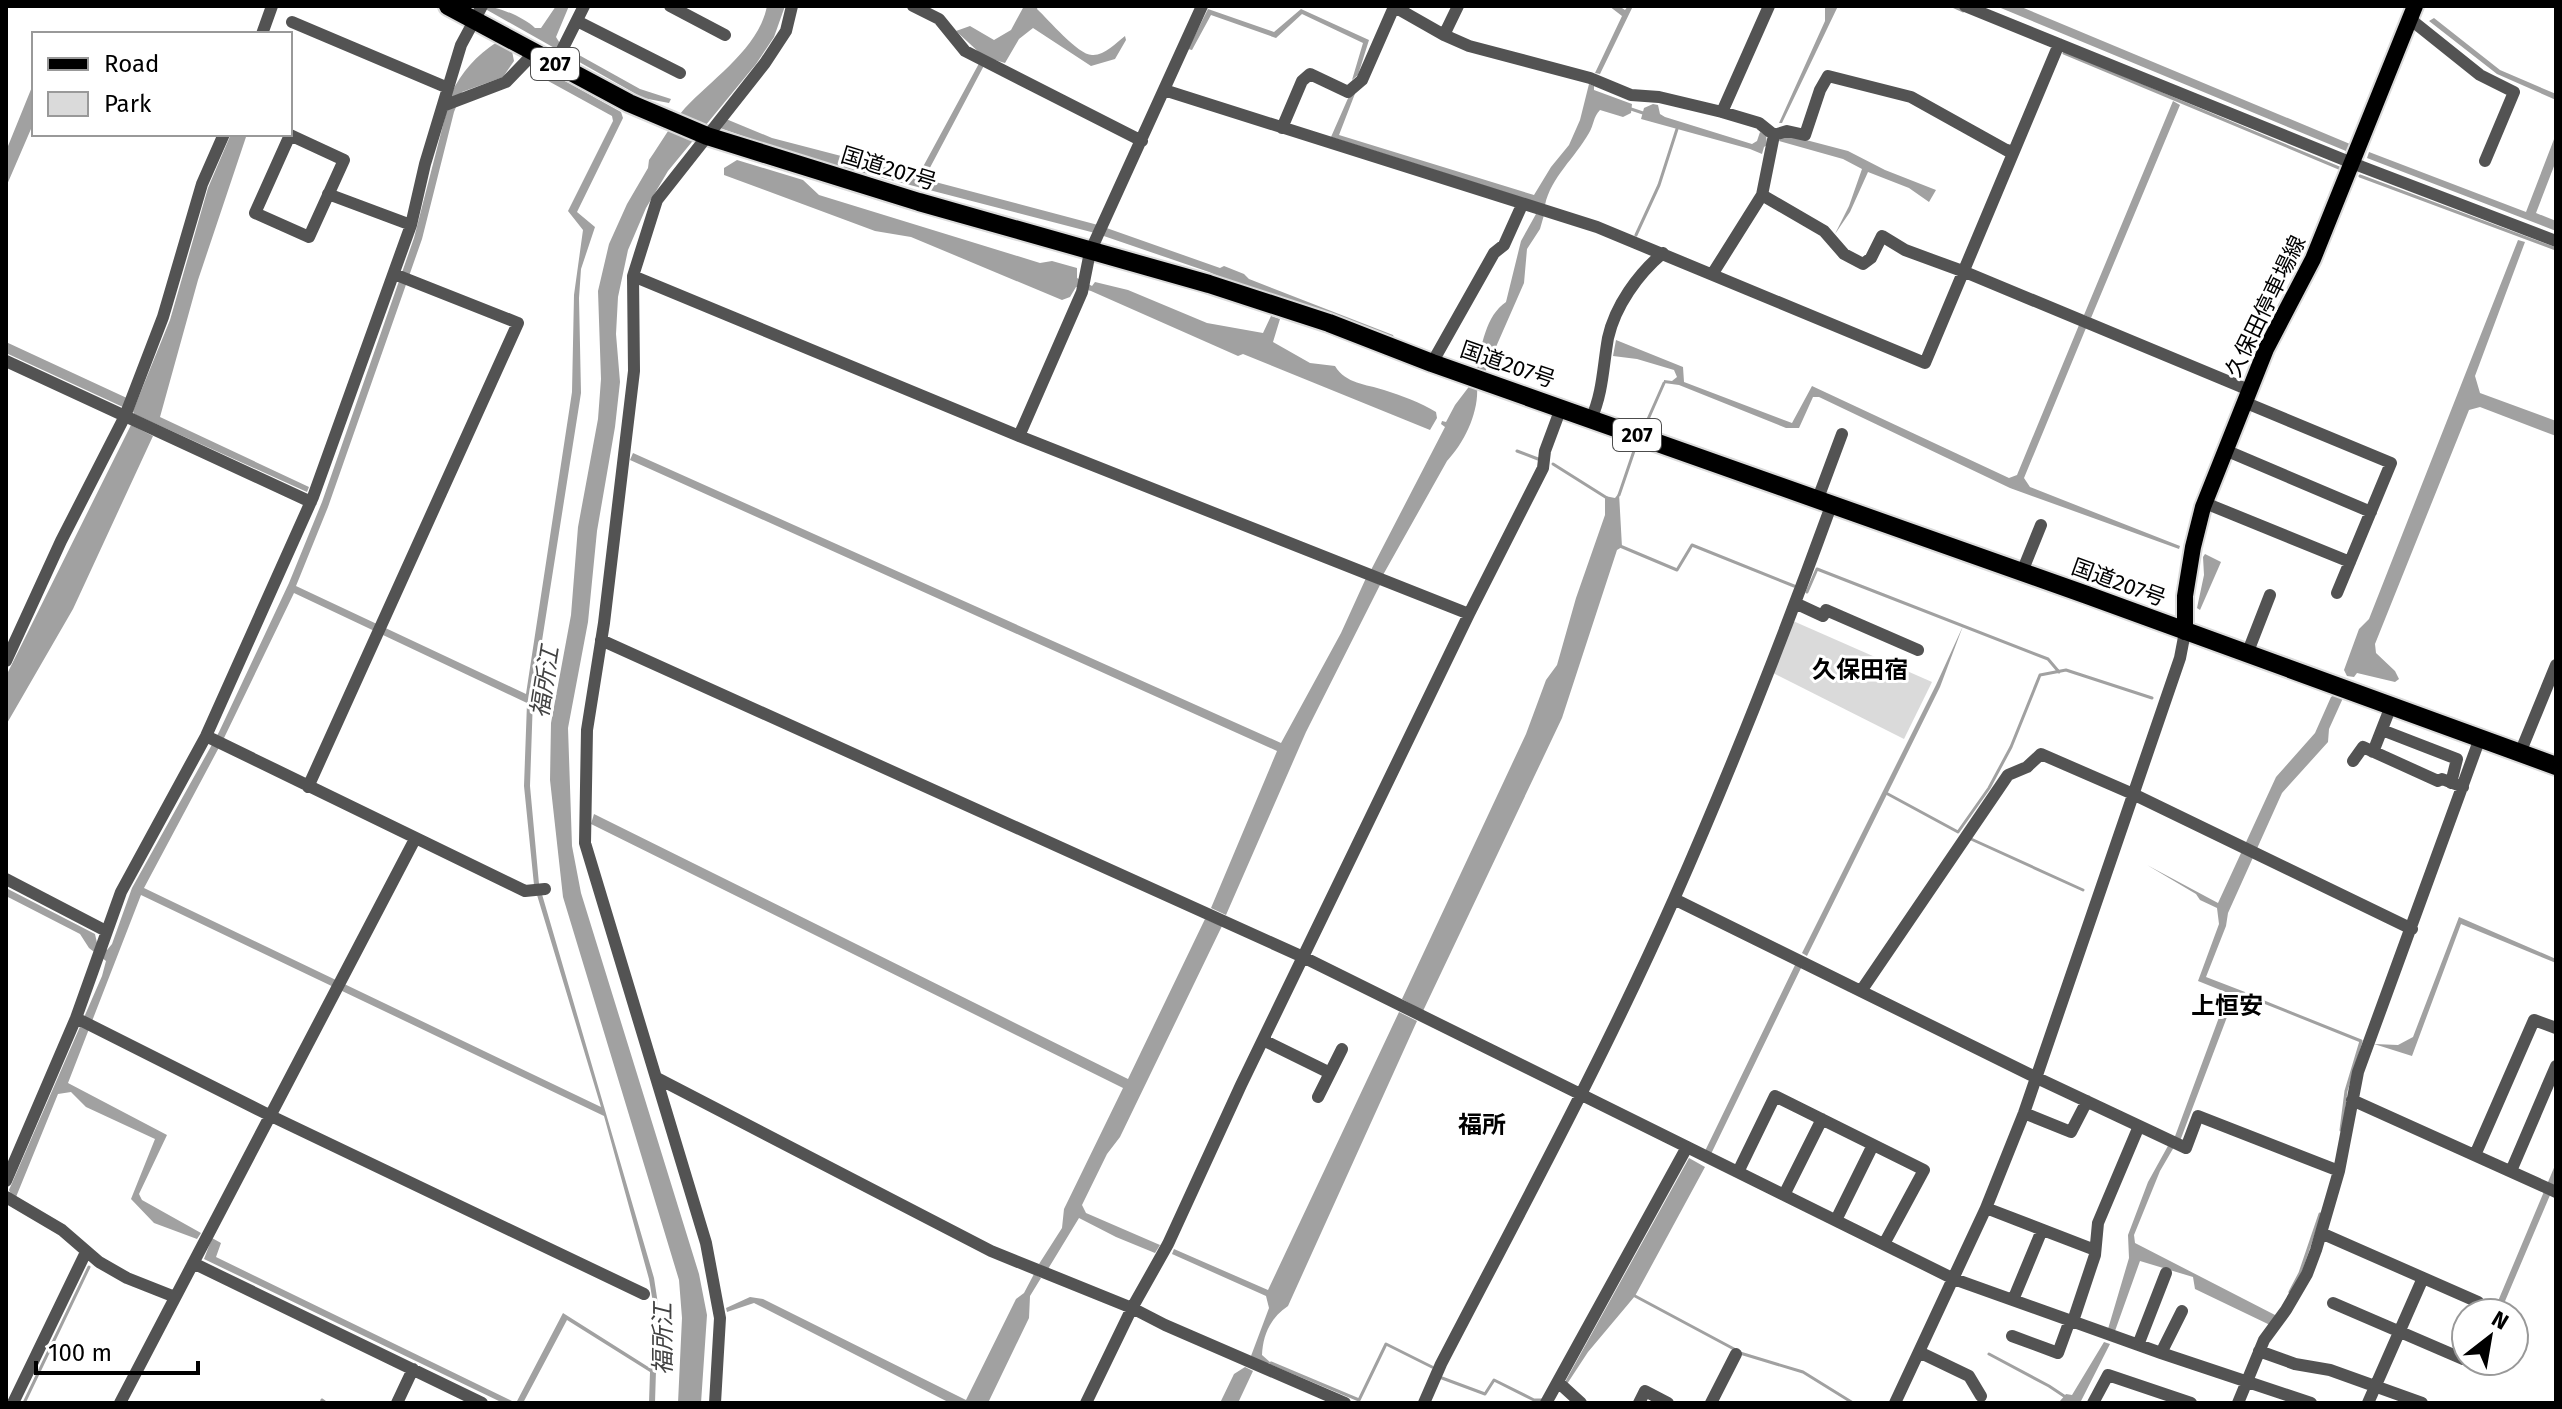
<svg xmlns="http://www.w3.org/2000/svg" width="2562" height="1409" viewBox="0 0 2562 1409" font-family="'Fira Sans','Noto Sans JP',sans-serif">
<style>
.green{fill:#dadada}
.water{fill:#a1a1a1;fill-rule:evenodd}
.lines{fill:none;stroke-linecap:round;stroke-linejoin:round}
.stream{stroke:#a1a1a1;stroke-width:3}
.major-casing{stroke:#dbdbdb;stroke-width:20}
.highway-casing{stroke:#dbdbdb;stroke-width:22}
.minor{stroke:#535353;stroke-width:12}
.major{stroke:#000;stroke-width:16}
.highway{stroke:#000;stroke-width:18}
.labels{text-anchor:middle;stroke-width:6;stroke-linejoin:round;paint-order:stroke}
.shield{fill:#fff;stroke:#4c4c4c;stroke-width:2}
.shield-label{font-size:20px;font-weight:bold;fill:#000}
.street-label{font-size:22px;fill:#000;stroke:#fff}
.neighbourhood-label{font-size:24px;font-weight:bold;fill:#000;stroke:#fff}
.water-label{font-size:24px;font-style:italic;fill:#424242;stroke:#fff}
</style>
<rect width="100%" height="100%" fill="#fff"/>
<path class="green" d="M1784,617L1932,682L1904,739L1765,669Z"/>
<path class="water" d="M480,6C497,6 522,16 535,28H541L556,6H569L556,37L561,45L640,89L671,99L669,103L643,98Z
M767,6H785L774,37L756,64L668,171L646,208L628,250L618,297L616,334L620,382L615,427L597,531L588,622L568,728L572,846L581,893L699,1274L707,1315L701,1403H678L682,1318L679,1280L563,897L550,780L551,723L571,615L578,527L598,419L601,379L598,291L609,244L627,204L648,168L649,160C661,143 672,123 685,108C713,78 759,48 767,6Z
M1024,6H1038L1037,9C1048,19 1078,55 1092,55C1104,56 1116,43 1125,36L1126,40L1115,59L1091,66L1033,28L1019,39L1005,63L988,58L924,179L1098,225L1220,268L1224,266L1244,274L1249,279L1393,335L1396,342L1270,298L1209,272L1095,233L802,157L720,128L726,119L772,138L918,176L983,56L956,31L970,26L994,40L1011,30Z
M1609,6H1619L1625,10L1628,6H1633L1600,74L1595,73L1622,16Z
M1825,6H1838L1782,123H1779L1825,21Z
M1996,6H2019L2350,144L2346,151Z
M1208,9L1274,32L1301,9L1369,40L1358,75L1352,80L1363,43L1302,14L1276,38L1211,15L1192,50L1188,49Z
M2434,18L2500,70L2556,94V100L2497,74L2429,21Z
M497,42L512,51L514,61L503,77L462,92L454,112L422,239L328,507L296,586L526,694L572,392L574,295L583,230L568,211L613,121L612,116L530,71L538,66L621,112L623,118L577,212L595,227L581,269L579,298L581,393L533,698L530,786L539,884L654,1278L658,1304L655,1403H649L650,1372L567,1320L523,1403H503L204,1259L212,1238L221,1243L216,1257L516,1403L563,1313L650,1368L653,1303L649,1279L604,1116L141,895L68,1083L167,1135L139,1194L142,1200L201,1233L197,1239L154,1223L131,1199L155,1139L86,1107L71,1092L58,1094L16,1197L11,1194L9,1190L102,976L106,961L89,948L80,934L6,896V888L95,934L97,943L107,950L112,944L132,888L219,732L289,583L322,502L414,238L451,94C462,71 476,56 497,42ZM294,593L527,703L524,786L534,885L601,1107L144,888L224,738Z
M34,82V122L6,187V151Z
M1589,84L1594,86V90L1632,104L1631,113L1623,117L1600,110C1593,117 1594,125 1589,133C1575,158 1551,177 1545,205L1331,137L1349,96L1356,91L1339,135L1534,195L1551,167L1569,145L1580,120Z
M2173,101L2180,105L2091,318L2084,315Z
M1653,104L1658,105L1660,114L1665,117L1752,144L1757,141L1760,132L1766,135L1767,145L1764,147L1762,154L1750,149L1641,119L1644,108Z
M231,134H247L198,280L160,417L309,487L307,492L134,414L133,411L170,320L208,188Z
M2556,134V161L2536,213L2556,221V231L2367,158L2369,152L2526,212Z
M1787,135L1848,151L1885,170L1936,190L1929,202L1909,188L1868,172L1850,212L1835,234L1849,206L1862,169L1843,159L1779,141L1780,138Z
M737,160L803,180L819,195L1040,263L1052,261L1077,268V278L1092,286L1095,282L1128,290L1207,323L1263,333L1271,316L1280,319L1273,342L1310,363L1335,366C1346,384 1366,384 1384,390C1402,396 1420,402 1436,412L1437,418L1430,430L1243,354L1238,356L1091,291L1076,287L1070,297L1062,300L911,237L875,231L724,175V168Z
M1536,214L1544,215L1540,229L1527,249L1524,283L1485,372L1477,369C1481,347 1486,315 1506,302L1521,241Z
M2518,240L2525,242L2475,376L2480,393L2556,421V436L2480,407L2469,410L2375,644L2376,653L2395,671L2399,679L2395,682L2357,673L2354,677L2347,676L2344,670L2359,629L2369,619Z
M2079,325L2086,328L2024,478L2030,487L2180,546L2179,549L2010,488L1819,397H1813L1799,428H1786L1679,385L1664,383V380L1672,381L1677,377L1674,370L1637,359L1613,356L1616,340L1683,367L1684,382L1792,423L1812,386L2009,478L2017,475Z
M6,342L129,399L125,408L6,353Z
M1471,384L1477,386C1479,412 1465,442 1447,461L1383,575L1371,570L1445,427L1441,424L1442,421L1446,422L1455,405Z
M131,425L153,436L73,609L6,725V676Z
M633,453L1281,743L1341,633L1366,578L1380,585L1306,732L1226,915L1211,908L1277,751L630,460Z
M1619,493L1622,547L1617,550L1562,718L1423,1011L1402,999L1526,734L1546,680L1557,665L1576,598L1605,515V496L1615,498Z
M2205,554L2221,562L2200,610L2197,608L2204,575L2203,557Z
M1963,626L1940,687L1807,956L1802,953L1936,685Z
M2334,695L2343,698L2329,729L2328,742L2282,793L2228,913L2226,926L2206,977L2245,992L2243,999L2235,996L2180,1141L2174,1139L2228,993L2198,981L2219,924L2217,908L2200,900L2196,894L2147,865L2218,903L2276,777L2315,733L2331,697Z
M594,814L1128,1079L1205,919L1222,926L1120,1137L1107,1154L1082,1205L1086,1213L1160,1245L1155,1253L1116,1237L1079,1218L1048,1269L1039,1264L1062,1228L1064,1209L1123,1088L591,824Z
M2459,917L2556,959V963L2461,924L2412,1056L2374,1044L2398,1045L2413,1037Z
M1796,963L1802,966L1711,1154L1705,1151Z
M1399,1012L1417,1021L1288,1306C1270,1318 1263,1335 1262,1355L1271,1363H1263L1251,1356L1269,1308L1266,1296L1172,1254L1174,1249L1268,1290Z
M2169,1144L2174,1147L2160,1171L2134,1235L2135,1243L2277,1316L2270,1325L2195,1289L2193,1277L2140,1261L2115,1331L2108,1329L2129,1258L2128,1235L2148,1182Z
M1689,1158L1705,1167L1635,1296L1588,1352L1567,1384L1565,1382Z
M2556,1163V1181L2500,1313H2493Z
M1034,1274L1041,1278L1030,1296L1029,1318L988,1403H950L754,1303L727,1312L726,1308L750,1297L763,1299L966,1400L1016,1299L1024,1293Z
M2104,1342L2110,1344L2080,1403H2062L2060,1401L2066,1394L2072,1395Z
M1245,1367L1253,1371L1238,1403H1220L1234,1374Z"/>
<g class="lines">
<path class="stream" d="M1952,6L1963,11
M2064,53L2339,168
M1631,109L1643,113
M2360,176L2556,249
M1636,235L1659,185L1677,129
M1645,426L1664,383
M1517,451L1538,459
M1553,464L1607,498
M1619,495L1636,445
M1620,546L1677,570L1692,545L1794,586
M1807,592L1817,569L2048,659L2059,672
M1886,793L1958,832L1989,788L2011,747L2040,675L2066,670L2152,698
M1971,839L2083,890
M2244,994L2361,1041L2346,1091L2341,1130
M2290,1292L2300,1273L2320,1214
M1635,1296L1734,1349
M1740,1353L1803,1372L1853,1403
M1989,1354L2049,1386L2064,1396
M1271,1363L1359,1400L1386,1344L1432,1367
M1442,1378L1485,1394L1494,1380L1534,1400H1542
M24,1403L89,1267
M321,1403L322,1400L326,1403"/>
<defs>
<path id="major" d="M2185,632V596L2193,547L2203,507L2266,349L2313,259L2415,6"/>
<path id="highway" d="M448,6L629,103L707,136L919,202L1209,284L1329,323L1432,363L2087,595L2556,766"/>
</defs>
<use href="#major" class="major-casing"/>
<use href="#highway" class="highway-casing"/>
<path class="minor" d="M670,6L725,35
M913,6L939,19L965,51L1142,141
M1393,6L1444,35L1469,46L1590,78L1631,95L1659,97L1722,112L1759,123L1774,135
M1965,6L2352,163L2556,241
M2410,19L2480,75L2514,92L2485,161
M577,21L680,73
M292,22L448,88
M262,34L272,6
M1444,35L1458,6
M555,64L584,6
M1164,90L1597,227L1925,363L2059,44
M443,106L506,82L534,53
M1722,112L1769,6
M1282,128L1302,81L1310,74L1348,92L1362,80L1394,7
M290,135L344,160L309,237L255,213Z
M1774,135L1787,131L1805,135L1820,90L1828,76L1911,97L2008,151L2014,150
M328,194L411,225
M1762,195L1824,231L1844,254L1863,264L1871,258L1882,236L1905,250L1965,272L2249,390
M1713,273L1762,195L1774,135
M633,276L1019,436L1469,614
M6,361L311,502
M1432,363L1494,253L1504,245L1522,205
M2244,402L2391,463L2337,593
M1591,419C1603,393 1603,366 1608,338C1615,306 1638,274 1663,253
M1019,436L1082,292L1090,252L1202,6
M2225,450L2371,512
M1817,501L1842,434
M2205,503L2350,562
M2022,572L2041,525
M1795,603L1823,616L1826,610L1918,650
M601,640L1303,957L1954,1279L2161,1353L2311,1403
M2247,654L2270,595
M6,661L61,541L125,416L163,317L202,184L224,134
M2382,730L2457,759L2451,783
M206,736L525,891L545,889
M2373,752L2391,706
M2520,753L2556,665
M2353,761L2363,747L2438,781L2442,779L2463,787
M308,787L518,323L394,274
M6,879L106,931
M1674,899L2035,1077L2186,1148L2198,1116L2339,1171
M1861,991L2008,775L2027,767L2041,754L2133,794L2412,929
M76,1018L269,1115L644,1294
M1263,1040L1330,1073
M657,1078L991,1251L1132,1308L1165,1325L1345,1403
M1318,1097L1342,1049
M2352,1100L2556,1192
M2024,1113L2071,1132L2087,1101
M2475,1155L2534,1020L2556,1028
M2511,1171L2556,1066
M1738,1172L1775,1096L1924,1170L1884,1244
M6,1181L76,1018L121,892L206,736L313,497L411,225L425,164L461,45L482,6
M1784,1195L1822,1119
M6,1197L62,1230L99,1262L127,1278L175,1297
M1986,1208L2095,1250
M1836,1220L1873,1145
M2321,1233L2478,1302
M193,1263L482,1403
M2013,1300L2042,1230
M2333,1303L2463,1359
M2073,1321L2095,1255L2098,1223L2139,1126
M2012,1336L2058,1353L2070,1320
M2138,1345L2166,1273
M2259,1351L2295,1364L2330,1370L2422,1403
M1919,1352L1969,1376L1981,1396
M2161,1353L2182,1311
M1558,1382L1581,1403
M13,1403L86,1252
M120,1403L415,839
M397,1403L413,1369
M715,1403L720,1318L706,1243L585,843L587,730L604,623L634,371L633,276L657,200L765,63L786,31L792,6
M1086,1403L1132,1308L1168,1244L1241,1085L1469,614L1543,468L1545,451L1561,408
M1424,1403L1441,1364C1521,1210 1604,1057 1674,899C1731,770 1783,638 1831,506
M1546,1403L1687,1147
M1639,1403L1645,1391L1668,1403
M1711,1403L1736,1354
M1895,1403L1986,1208L2024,1113L2180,658L2185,632
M2093,1403L2108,1375L2191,1403
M2238,1403L2264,1340L2286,1310L2307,1274L2316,1250L2339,1171L2358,1072L2480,738
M2368,1403L2423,1278"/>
<use href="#major" class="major"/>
<use href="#highway" class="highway"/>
</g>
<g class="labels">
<g class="shield">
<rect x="531" y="48" width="48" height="32" rx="6"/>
<rect x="1613" y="419" width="48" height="32" rx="6"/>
</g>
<g class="shield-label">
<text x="555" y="71">207</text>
<text x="1637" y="442">207</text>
</g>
<g class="street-label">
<text transform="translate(889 168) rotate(17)" y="8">国道207号</text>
<text transform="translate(2265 306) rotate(-64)" y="8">久保田停車場線</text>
<text transform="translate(1508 364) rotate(19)" y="8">国道207号</text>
<text transform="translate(2119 582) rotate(20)" y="8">国道207号</text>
</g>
<g class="neighbourhood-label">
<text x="1860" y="678">久保田宿</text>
<text x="2227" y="1014">上恒安</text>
<text x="1482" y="1133">福所</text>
</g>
<g class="water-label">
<text transform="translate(545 682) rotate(-81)" y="8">福所江</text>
<text transform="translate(663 1339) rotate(-90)" y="8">福所江</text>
</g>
</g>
<rect width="2562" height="1409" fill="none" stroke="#000000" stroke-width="16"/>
<rect x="32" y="32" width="260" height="104" fill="#ffffff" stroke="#999999" stroke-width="2"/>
<rect x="48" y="58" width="40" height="12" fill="#000000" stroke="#999999" stroke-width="2"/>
<text x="104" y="72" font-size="24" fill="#000000">Road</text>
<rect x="48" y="92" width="40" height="24" fill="#dadada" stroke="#999999" stroke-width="2"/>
<text x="104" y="112" font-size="24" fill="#000000">Park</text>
<g transform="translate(2490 1337) rotate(31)"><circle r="38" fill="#ffffff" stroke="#999999" stroke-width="2"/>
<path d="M0-6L14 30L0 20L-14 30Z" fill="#000000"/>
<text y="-12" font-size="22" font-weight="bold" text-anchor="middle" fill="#000000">N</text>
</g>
<path d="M36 1361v12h162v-12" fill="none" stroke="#000000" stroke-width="4"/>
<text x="48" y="1361" font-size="24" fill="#000000" stroke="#ffffff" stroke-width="6" paint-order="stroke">100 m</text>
</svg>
